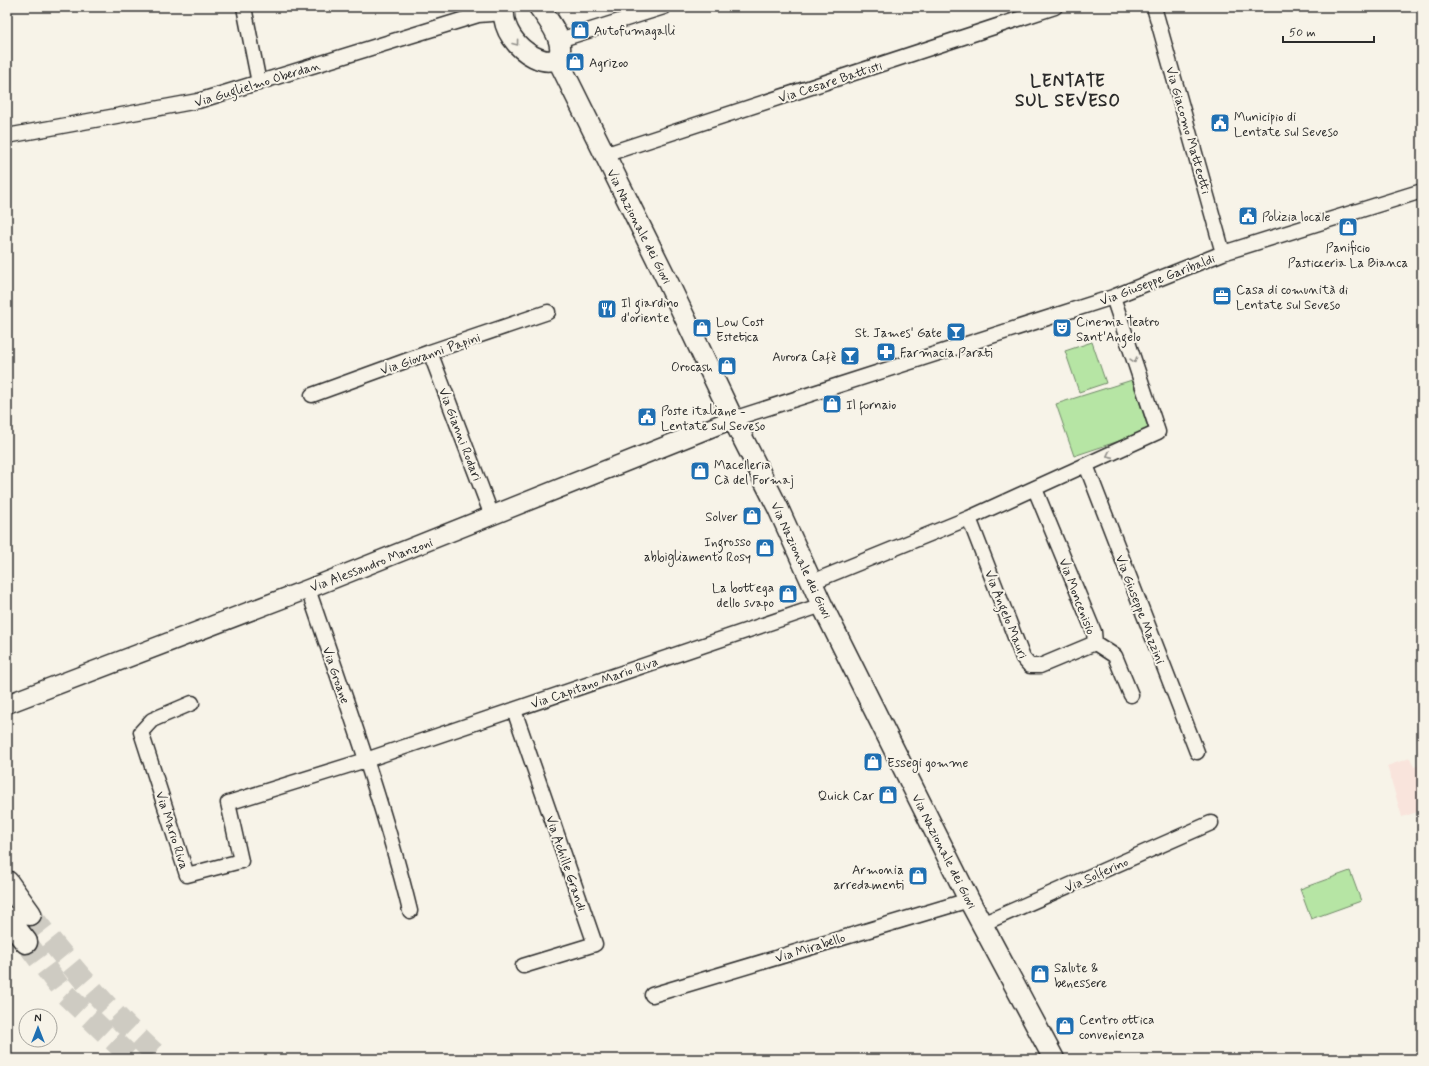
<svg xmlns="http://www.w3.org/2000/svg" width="1429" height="1066" viewBox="0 0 1429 1066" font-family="Mynerve,sans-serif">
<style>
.built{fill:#f9e4dc}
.green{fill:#b6e5a4;stroke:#708868}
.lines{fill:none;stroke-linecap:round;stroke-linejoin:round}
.trunk-tunnel{stroke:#cecbc2;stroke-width:22;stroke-dasharray:22 11;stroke-linecap:butt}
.minor-casing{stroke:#2b2b2b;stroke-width:17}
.tertiary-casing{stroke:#2b2b2b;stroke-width:21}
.secondary-casing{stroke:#2b2b2b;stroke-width:23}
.trunk-casing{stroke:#2b2b2b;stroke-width:25}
.minor{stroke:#f7f3e8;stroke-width:14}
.tertiary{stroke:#f7f3e8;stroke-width:18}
.secondary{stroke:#f7f3e8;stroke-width:20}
.trunk{stroke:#f7f3e8;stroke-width:22}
.oneway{stroke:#918f8a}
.labels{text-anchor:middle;stroke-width:4;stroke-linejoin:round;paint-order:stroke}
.poi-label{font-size:13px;fill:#2b2b2b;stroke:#f7f3e8;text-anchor:start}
.street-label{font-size:13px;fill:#2b2b2b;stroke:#f7f3e8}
.district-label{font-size:17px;font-weight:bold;letter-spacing:1px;fill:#2b2b2b;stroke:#f7f3e8}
</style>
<rect width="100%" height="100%" fill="#f7f3e8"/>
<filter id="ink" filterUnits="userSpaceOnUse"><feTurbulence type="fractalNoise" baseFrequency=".025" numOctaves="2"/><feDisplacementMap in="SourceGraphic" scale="8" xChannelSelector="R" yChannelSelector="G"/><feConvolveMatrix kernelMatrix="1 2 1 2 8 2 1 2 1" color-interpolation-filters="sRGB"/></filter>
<g filter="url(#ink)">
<path class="built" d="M1410,758L1414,767L1422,764V818L1420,811L1402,817L1387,766Z"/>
<path class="green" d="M1092,342L1106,383L1079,392L1065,351Z
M1132,380L1149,431L1074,456L1056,404Z
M1350,871L1361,901L1311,919L1300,889Z"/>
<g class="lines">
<path class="trunk-tunnel" d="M30,914C71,967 111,1014 161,1059
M26,942L65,994L133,1059"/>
<defs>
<path id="minor" d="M244,7L259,83
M1154,7L1223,253
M559,40L664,7
M7,136L198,101L478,15L504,13
M604,155L1055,7
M430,352L492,516
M312,395L430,352L548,312
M733,419L1113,297L1223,253L1422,191
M1086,465L1197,752
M1035,489L1094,632L1095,643
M969,518L1023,658L1030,666H1040L1095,643
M812,582L969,518L1158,432L1113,297
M308,589C344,695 383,801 410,911
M1095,643L1115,656L1131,695
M192,703L152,720L141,732L187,875L241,861L228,803L366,760L822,605
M514,710L595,944L523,966
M982,924L1211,823
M652,995L969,900"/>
<path id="tertiary" d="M7,704L308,589L733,419"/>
<path id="secondary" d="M504,7C499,53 570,82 559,41C556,29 546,17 539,7
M557,58L667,280L733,419L778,508L822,605L969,900L1054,1059"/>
<path id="trunk" d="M7,882L30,914
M7,918L26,942"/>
</defs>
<use href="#minor" class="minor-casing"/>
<use href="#tertiary" class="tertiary-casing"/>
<use href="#secondary" class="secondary-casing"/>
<use href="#trunk" class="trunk-casing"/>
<use href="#minor" class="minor"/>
<use href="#tertiary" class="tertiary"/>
<use href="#secondary" class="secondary"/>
<use href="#trunk" class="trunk"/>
</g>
<defs><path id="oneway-chevron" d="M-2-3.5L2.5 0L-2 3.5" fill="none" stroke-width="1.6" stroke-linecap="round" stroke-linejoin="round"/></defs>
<g class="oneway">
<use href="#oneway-chevron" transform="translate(516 43) rotate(53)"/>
<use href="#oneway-chevron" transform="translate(1134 360) rotate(72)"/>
<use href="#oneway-chevron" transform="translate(1109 455) rotate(155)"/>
</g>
</g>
<defs>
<symbol id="shop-square" viewBox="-11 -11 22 22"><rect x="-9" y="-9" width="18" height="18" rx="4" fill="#1f6fb2" stroke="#f7f3e8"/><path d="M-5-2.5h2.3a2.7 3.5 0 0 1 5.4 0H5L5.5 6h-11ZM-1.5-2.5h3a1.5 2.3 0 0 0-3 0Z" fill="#fff"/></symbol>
<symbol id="civic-square" viewBox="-11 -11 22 22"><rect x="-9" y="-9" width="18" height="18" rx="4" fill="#1f6fb2" stroke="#f7f3e8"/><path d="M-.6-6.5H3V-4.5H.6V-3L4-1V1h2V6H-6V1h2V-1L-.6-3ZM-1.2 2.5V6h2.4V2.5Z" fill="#fff"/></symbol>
<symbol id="office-square" viewBox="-11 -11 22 22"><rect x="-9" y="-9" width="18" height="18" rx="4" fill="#1f6fb2" stroke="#f7f3e8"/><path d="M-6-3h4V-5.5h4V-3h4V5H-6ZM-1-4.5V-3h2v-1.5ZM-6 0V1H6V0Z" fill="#fff"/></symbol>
<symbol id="restaurant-square" viewBox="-11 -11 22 22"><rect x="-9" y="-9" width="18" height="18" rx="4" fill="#1f6fb2" stroke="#f7f3e8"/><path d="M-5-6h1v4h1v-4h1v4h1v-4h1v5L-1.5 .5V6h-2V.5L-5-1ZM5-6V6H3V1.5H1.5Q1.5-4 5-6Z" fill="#fff"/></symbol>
<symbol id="theatre-square" viewBox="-11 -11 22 22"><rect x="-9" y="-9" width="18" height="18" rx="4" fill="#1f6fb2" stroke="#f7f3e8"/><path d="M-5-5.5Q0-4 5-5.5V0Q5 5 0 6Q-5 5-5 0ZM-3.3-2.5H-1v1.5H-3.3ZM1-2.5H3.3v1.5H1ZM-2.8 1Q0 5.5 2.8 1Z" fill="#fff"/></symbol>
<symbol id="bar-square" viewBox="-11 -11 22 22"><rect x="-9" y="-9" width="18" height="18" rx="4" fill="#1f6fb2" stroke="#f7f3e8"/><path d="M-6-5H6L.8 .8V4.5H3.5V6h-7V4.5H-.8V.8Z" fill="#fff"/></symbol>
<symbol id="pharmacy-square" viewBox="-11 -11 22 22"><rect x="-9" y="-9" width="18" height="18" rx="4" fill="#1f6fb2" stroke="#f7f3e8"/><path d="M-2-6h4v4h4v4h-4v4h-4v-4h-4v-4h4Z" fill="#fff"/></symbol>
</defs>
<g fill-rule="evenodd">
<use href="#shop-square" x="569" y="19" width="22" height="22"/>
<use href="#shop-square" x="564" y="51" width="22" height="22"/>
<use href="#civic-square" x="1209" y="112" width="22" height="22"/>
<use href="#civic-square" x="1237" y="205" width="22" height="22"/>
<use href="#shop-square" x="1337" y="216" width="22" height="22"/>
<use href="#office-square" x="1211" y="285" width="22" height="22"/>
<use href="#restaurant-square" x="596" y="298" width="22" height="22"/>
<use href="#shop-square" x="691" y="317" width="22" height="22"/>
<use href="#theatre-square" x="1051" y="317" width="22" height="22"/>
<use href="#bar-square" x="945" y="321" width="22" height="22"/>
<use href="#pharmacy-square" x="875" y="341" width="22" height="22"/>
<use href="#bar-square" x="839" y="345" width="22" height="22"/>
<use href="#shop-square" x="716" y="355" width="22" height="22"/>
<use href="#shop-square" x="821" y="393" width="22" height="22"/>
<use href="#civic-square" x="636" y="406" width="22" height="22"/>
<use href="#shop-square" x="689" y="460" width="22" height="22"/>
<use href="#shop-square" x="741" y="505" width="22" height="22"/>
<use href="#shop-square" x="754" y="537" width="22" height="22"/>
<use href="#shop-square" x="777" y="583" width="22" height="22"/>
<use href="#shop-square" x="862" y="751" width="22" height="22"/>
<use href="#shop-square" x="877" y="784" width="22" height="22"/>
<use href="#shop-square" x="907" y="865" width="22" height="22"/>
<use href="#shop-square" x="1029" y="963" width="22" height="22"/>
<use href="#shop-square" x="1054" y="1015" width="22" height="22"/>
</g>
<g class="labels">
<g class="poi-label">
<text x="594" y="35">Autofumagalli</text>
<text x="589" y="67">Agrizoo</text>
<text x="1234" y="121">Municipio di<tspan x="1234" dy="15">Lentate sul Seveso</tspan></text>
<text x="1262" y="221">Polizia locale</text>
<text x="1348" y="252" text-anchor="middle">Panificio<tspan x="1348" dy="15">Pasticceria La Bianca</tspan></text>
<text x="1236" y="294">Casa di comunità di<tspan x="1236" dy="15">Lentate sul Seveso</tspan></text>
<text x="621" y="307">Il giardino<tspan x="621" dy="15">d'oriente</tspan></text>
<text x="716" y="326">Low Cost<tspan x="716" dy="15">Estetica</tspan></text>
<text x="1076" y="326">Cinema Teatro<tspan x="1076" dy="15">Sant'Angelo</tspan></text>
<text x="942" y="337" text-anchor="end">St. James' Gate</text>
<text x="900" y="357">Farmacia Parati</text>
<text x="836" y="361" text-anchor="end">Aurora Cafè</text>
<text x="713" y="371" text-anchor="end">Orocash</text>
<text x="846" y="409">Il fornaio</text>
<text x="661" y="415">Poste italiane -<tspan x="661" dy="15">Lentate sul Seveso</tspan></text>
<text x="714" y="469">Macelleria<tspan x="714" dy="15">Cà del Formaj</tspan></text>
<text x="738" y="521" text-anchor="end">Solver</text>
<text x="751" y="546" text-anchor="end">Ingrosso<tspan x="751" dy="15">abbigliamento Rosy</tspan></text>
<text x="774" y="592" text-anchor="end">La bottega<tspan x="774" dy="15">dello svapo</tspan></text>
<text x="887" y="767">Essegi gomme</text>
<text x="874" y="800" text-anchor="end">Quick Car</text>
<text x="904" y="874" text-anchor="end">Armonia<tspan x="904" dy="15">arredamenti</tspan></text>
<text x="1054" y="972">Salute &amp;<tspan x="1054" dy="15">benessere</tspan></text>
<text x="1079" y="1024">Centro ottica<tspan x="1079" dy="15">convenienza</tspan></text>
</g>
<g class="street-label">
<text transform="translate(830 81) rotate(-18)" y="5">Via Cesare Battisti</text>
<text transform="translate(257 83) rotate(-17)" y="5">Via Guglielmo Oberdan</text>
<text transform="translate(1189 130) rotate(74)" y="5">Via Giacomo Matteotti</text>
<text transform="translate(640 226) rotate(63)" y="5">Via Nazionale dei Giovi</text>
<text transform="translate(1157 279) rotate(-21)" y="5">Via Giuseppe Garibaldi</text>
<text transform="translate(430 353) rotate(-19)" y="5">Via Giovanni Papini</text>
<text transform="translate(461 434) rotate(69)" y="5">Via Gianni Rodari</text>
<text transform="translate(802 560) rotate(65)" y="5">Via Nazionale dei Giovi</text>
<text transform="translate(371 564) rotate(-21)" y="5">Via Alessandro Manzoni</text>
<text transform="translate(1078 596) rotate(69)" y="5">Via Moncenisio</text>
<text transform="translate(1141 609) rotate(69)" y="5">Via Giuseppe Mazzini</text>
<text transform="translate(1007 614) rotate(68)" y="5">Via Angelo Mauri</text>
<text transform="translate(337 675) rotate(71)" y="5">Via Groane</text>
<text transform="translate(594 682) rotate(-19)" y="5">Via Capitano Mario Riva</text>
<text transform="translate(173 830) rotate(72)" y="5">Via Mario Riva</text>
<text transform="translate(945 851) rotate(63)" y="5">Via Nazionale dei Giovi</text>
<text transform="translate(567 863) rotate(71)" y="5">Via Achille Grandi</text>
<text transform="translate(1096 874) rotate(-24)" y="5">Via Solferino</text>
<text transform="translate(810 947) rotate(-17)" y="5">Via Mirabello</text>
</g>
<g class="district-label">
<text x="1068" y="86">LENTATE<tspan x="1068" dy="20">SUL SEVESO</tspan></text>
</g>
</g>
<rect width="1429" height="1066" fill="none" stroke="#f7f3e8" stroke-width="24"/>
<rect x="12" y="12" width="1405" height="1042" fill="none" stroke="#2b2b2b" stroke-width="1.5" filter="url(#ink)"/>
<g transform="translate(38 1028)"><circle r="19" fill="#f7f3e8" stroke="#a5a39c"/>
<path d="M0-3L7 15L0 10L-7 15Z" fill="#1f6fb2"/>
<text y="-6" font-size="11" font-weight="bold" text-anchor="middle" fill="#2b2b2b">N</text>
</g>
<path d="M1283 36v6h91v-6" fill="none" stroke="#2b2b2b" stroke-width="2"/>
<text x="1289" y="36" font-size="12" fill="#2b2b2b" stroke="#f7f3e8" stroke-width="3" paint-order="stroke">50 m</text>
</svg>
